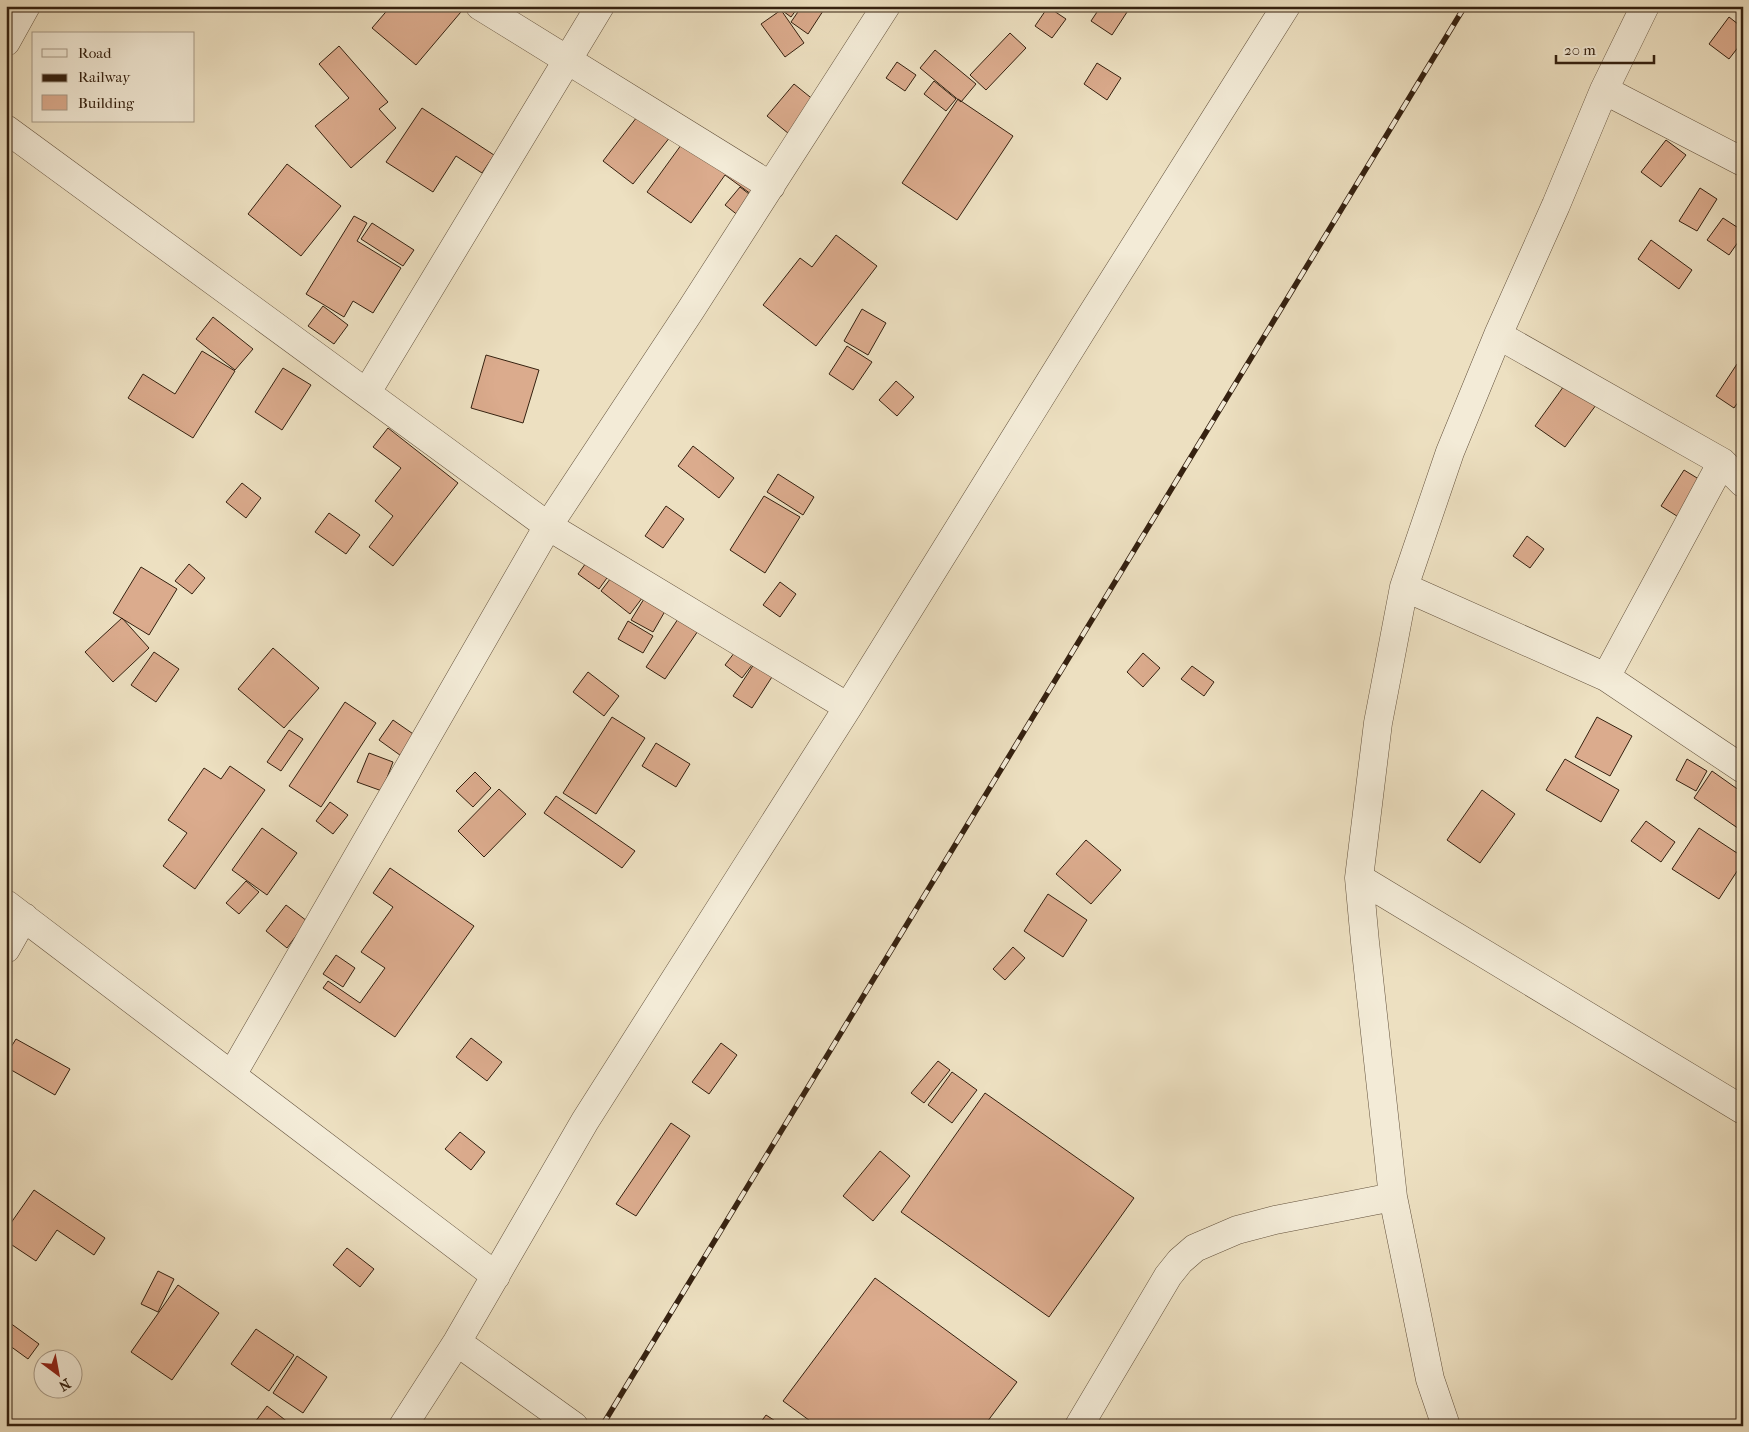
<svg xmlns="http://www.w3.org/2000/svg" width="1749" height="1432" viewBox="0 0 1749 1432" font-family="'IM FELL French Canon',serif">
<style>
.building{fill:#dbab8d;stroke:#352110}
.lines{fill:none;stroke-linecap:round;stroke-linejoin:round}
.minor-casing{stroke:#63513c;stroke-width:29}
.minor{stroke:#f3ebd7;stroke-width:28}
.rail-casing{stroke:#352110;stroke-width:5.5}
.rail{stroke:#f3ebd7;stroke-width:4;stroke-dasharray:11;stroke-linecap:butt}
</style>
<rect width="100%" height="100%" fill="#ede0c1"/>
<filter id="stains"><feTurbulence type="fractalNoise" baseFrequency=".004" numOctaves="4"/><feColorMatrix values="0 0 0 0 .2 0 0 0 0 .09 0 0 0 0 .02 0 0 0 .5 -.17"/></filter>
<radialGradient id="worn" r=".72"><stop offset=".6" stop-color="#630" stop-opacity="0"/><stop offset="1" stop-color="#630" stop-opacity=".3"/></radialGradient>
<path class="building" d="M391,6H466L416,65L372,28Z
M776,6H799L791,17Z
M802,6H816L823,11L808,34L791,22Z
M1101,6H1131L1112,35L1091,21Z
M1048,7L1066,19L1052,38L1035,26Z
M781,10L804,43L785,57L761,24Z
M1729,17L1743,28V41L1729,59L1709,44Z
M1010,33L1026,48L986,90L970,75Z
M339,46L388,102L379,109L396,128L351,168L315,126L349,98L319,64Z
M935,50L976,84L961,102L920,68Z
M897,62L916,75L905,91L886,78Z
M1097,63L1121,78L1107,100L1084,84Z
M934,81L956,99L946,111L924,94Z
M794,84L820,105L794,138L767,116Z
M958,99L1013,136L957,220L902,183Z
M647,104L678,127L633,184L603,161Z
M422,108L494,155L482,173L456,156L433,192L386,162Z
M692,130L765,182L755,197L725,175L691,223L647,192Z
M1666,140L1686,155L1661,187L1641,172Z
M287,164L341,206L301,256L248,214Z
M740,187L758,201L744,220L725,205Z
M1700,188L1717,199L1697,231L1679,221Z
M354,216L367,223L357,241L401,268L373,313L353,301L344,317L306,294Z
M1723,218L1743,231V235L1729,255L1707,240Z
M372,223L414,250L403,266L361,239Z
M836,235L877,266L816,346L763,305L800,258L812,267Z
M1651,240L1692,270L1679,289L1638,259Z
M323,306L348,325L334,344L308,326Z
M862,309L886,323L868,355L844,341Z
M213,317L253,349L235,370L196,339Z
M847,346L872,362L853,390L829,374Z
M202,351L235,371L193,438L128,398L143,374L175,394Z
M486,355L539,370L523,423L471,408Z
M1737,364L1743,367V395L1734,408L1716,396Z
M283,368L311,385L282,430L255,412Z
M1569,379L1599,401L1565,447L1535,426Z
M896,381L914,397L897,416L879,400Z
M388,428L458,483L393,566L369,547L393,516L375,501L401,468L373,447Z
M693,446L734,478L719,498L678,466Z
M1684,470L1702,481L1680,518L1661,506Z
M778,474L814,497L803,515L767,492Z
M242,483L261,498L246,518L226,502Z
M764,496L800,517L765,573L730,550Z
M666,506L684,519L663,548L645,536Z
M329,513L360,535L346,554L315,532Z
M1527,536L1544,549L1530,568L1513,556Z
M591,556L612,571L599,589L578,574Z
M189,564L205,578L192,594L175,581Z
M141,567L177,589L149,635L113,613Z
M617,570L646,593L630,614L601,591Z
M780,582L796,594L780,617L763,605Z
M647,594L668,606L653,632L631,620Z
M680,616L700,628L665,679L646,667Z
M122,618L149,648L113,682L85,652Z
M628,621L653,636L643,653L618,639Z
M273,648L319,688L284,728L238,689Z
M738,648L755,661L742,678L725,665Z
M154,652L179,669L156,702L131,685Z
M1143,653L1160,668L1143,687L1127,672Z
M760,655L779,666L752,708L733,696Z
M1192,666L1214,682L1204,696L1181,679Z
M588,672L619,696L604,716L573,692Z
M345,702L376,723L321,807L289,786Z
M612,717L645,738L596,814L563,793Z
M1597,717L1632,736L1610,776L1575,757Z
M393,720L419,738L404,758L379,740Z
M289,730L303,739L281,771L267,762Z
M656,743L690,764L676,787L642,766Z
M369,753L393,762L382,791L357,782Z
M1565,759L1619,790L1601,822L1546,790Z
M1687,759L1707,771L1696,791L1676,780Z
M230,766L265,790L195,889L163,866L187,833L168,820L204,768L221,779Z
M1712,771L1743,793L1742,831L1694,798Z
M475,772L491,788L473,807L456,791Z
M499,789L526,814L484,857L458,831Z
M1482,790L1515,814L1480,863L1447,840Z
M556,796L635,851L622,868L544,813Z
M330,802L348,815L333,834L316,821Z
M1646,821L1675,842L1661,862L1631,841Z
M262,828L297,853L267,895L232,870Z
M1699,828L1743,857V862L1719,899L1672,869Z
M1086,840L1121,870L1091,904L1056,874Z
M390,868L474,926L395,1037L323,988L328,981L360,1003L385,968L361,952L393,907L373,893Z
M246,881L259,892L239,914L226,903Z
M1048,894L1087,920L1063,957L1024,931Z
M286,905L307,921L287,948L266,931Z
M1013,947L1025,958L1005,980L993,969Z
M336,955L355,968L343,987L323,974Z
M471,1038L502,1062L487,1081L456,1057Z
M16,1039L70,1069L55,1095L6,1067V1055Z
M721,1043L737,1055L709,1094L692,1082Z
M938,1061L950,1070L924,1103L911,1093Z
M952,1072L977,1090L952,1123L928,1105Z
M985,1093L1134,1198L1049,1317L901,1212Z
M671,1123L690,1136L636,1216L616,1204Z
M460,1132L485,1152L471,1170L445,1149Z
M880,1151L910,1176L873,1221L843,1196Z
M34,1190L105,1238L94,1255L57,1230L36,1261L6,1241V1230Z
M347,1248L374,1269L360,1287L333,1265Z
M158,1271L174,1279L158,1312L141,1304Z
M875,1278L1017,1382L984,1426H817L783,1401Z
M178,1285L219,1313L172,1380L131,1352Z
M6,1320L39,1344L28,1359L6,1343Z
M256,1329L294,1355L269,1391L231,1364Z
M297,1356L327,1377L303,1413L273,1393Z
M267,1406L293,1426H252Z
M766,1415L783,1426H758Z"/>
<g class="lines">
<defs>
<path id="minor" d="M480,6L771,186
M6,42L26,6
M1604,90L1743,162
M6,129L548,526L848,707
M1498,335L1722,462L1743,483
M367,392L600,6
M1404,587L1606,677L1743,769
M1606,677L1722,462
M1359,878L1743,1110
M6,904L496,1276
M6,949L24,917
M232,1075L548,526L690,311L886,6
M457,1342L574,1426
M403,1426L457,1342L585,1121L848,707L1082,330L1286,6
M1079,1426L1168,1276L1180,1261L1195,1248L1237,1230L1275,1220L1393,1197
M1446,1426L1430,1379L1393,1197L1365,942L1359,878L1378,723L1404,587L1450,452L1498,335L1556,205L1604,90L1645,6"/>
</defs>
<use href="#minor" class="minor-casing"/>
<use href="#minor" class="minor"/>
<defs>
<path id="rail" d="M602,1426L1465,6"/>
</defs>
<use href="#rail" class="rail-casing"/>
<use href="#rail" class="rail"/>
</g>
<rect width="1749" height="1432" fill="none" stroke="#ede0c1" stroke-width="25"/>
<rect x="8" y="8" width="1734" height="1417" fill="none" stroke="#352110" stroke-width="2.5"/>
<rect x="12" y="12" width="1724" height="1407" fill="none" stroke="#352110"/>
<rect x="32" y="32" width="162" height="90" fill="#f3ebd7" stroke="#a79a87"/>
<rect x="42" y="49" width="25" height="8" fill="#f3ebd7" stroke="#a79a87"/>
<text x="78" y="58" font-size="15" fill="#352110">Road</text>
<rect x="42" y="74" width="25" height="8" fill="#352110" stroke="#a79a87"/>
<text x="78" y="82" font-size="15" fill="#352110">Railway</text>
<rect x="42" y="95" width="25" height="15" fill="#dbab8d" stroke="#a79a87"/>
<text x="78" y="108" font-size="15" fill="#352110">Building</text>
<g transform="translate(58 1374) rotate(148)"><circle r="24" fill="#f3ebd7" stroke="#a79a87"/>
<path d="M0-4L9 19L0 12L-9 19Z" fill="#8f2418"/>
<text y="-8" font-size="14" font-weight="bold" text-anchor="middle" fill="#352110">N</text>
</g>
<path d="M1556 55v8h98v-8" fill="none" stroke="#352110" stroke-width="2.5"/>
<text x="1564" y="55" font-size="15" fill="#352110" stroke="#f3ebd7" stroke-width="4" paint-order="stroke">20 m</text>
<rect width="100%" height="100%" filter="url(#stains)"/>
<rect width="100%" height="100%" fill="url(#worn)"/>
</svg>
